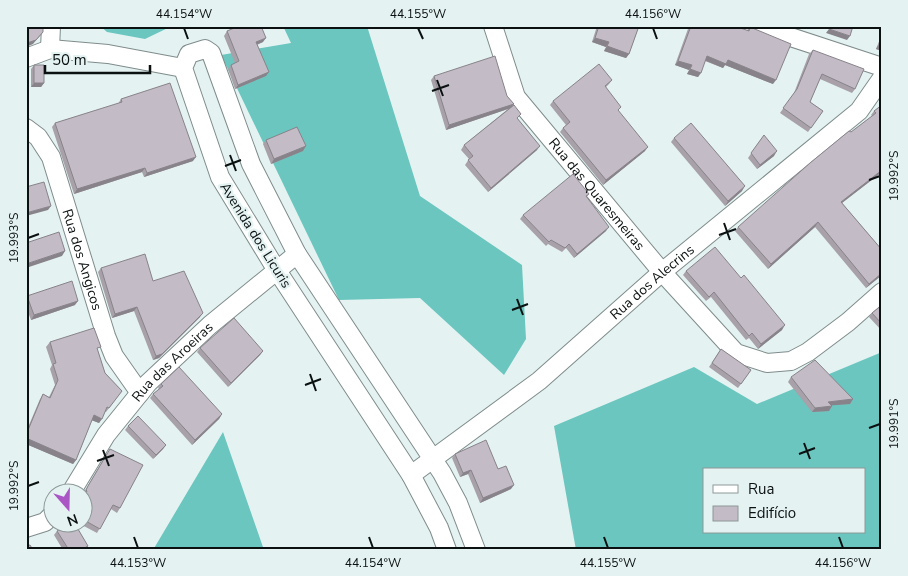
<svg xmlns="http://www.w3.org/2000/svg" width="908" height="576" viewBox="0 0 908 576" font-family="'Nunito Sans',sans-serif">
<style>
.forest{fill:#6bc6bf;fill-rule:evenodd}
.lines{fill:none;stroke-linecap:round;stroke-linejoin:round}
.minor-casing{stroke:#7f8c8b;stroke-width:20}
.minor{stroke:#fff;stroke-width:18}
.wall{fill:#a8a1a9}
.shaded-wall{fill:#88838a}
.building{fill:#c3bbc5;stroke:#88838a}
.ticks{fill:none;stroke:#0b1010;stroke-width:2}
.labels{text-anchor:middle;stroke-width:4.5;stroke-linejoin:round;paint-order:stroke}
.street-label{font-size:14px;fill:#0b1010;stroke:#e4f3f2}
.neatline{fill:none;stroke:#0b1010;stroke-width:2}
.ticks-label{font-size:12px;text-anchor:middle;fill:#0b1010}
</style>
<rect width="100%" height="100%" fill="#e4f3f2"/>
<path class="forest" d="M100,26H172L145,39L107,32Z
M283,26H367L420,196L522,265L526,339L504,375L420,298L339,300L221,55L291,43Z
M882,352V550H576L554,426L694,367L757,404ZM704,470H864V532H704Z
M223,432L264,550H153Z"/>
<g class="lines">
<defs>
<g id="minor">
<path id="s1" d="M493,26L516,97L662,272L736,353L767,363L791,361L808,352L848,322L882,292"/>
<path d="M757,26L882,67"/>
<path d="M50,49L108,54L183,68"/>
<path d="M50,49L51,26"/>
<path d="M26,58L50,49"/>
<path id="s2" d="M26,128L38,137L51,157L106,336L114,356L140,393"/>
<path id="s3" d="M411,475L539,381L662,272L859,111L882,78"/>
<path id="s4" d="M70,494L106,435L148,383L210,325L297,254"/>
<path d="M26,528L45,522L52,515"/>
<path d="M447,550L439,528L411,475L276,269L220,177L183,68L189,54L205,49L211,53L251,164L297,254L442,473L458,503L476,550"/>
</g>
</defs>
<use href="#minor" class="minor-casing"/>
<use href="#minor" class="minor"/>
</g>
<path class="wall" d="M597,26H639L629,54L626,58L604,51L606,47L592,42Z
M689,26H736L748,31L750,27L773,84L725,65L723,68L705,61L698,77L687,74L689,70L675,65Z
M227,31L263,42L257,45L266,76L235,89L228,69L231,65L235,63L224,36Z
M882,34V51L876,49Z
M813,50L855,89L852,93L820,79L810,102L823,111L808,132L780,113L794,93L809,54Z
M34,65L44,83L41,87H31V69Z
M434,76L507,96L514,104L512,106L518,119L537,150L488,192L465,165L469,159L461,150L464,145L508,109L446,130L431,80Z
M612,80L609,84L606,87L618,111L645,151L603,185L560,132L563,128L566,125L550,105L553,101Z
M121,99L193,161L144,177L142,172L74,194L52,127L55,123L118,104Z
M882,101V172L842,203L882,250V275L866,288L815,227L768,269L735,231L738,227L851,132L872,116L871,115L874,111L881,105L880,104Z
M764,135L774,156L757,169L748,158Z
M674,138L742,191L725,206L671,142Z
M266,140L303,151L271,164L263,144Z
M589,194L586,198L606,231L574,258L566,248L562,252L548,244L546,246L520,219L523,215Z
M101,268L200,317L159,358L153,360L134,311L112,318L98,272Z
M686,271L782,330L758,349L749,338L746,340L711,297L706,301L683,275Z
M27,296L75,305L31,320L26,307V297Z
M882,305V331L869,317L872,313Z
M50,342L98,351L105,373L122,391L106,412H105L99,423L92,420L76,460L73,464L26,444V432L40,399L43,394L49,397L55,385L50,369L52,365L46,347Z
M200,348L263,351L260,355L228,387L197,352Z
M721,349L751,370L738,388L709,367Z
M791,377L853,399L850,404L831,405L832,406L829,411L812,412L788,382Z
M161,384L222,414L219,419L192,445L150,398L153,394L159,389L158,388Z
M128,426L166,445L163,449L153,459L125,430Z
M107,453L120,508L117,513L111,509L97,533L80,524H82V499L84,495L83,494Z
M455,454L498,469L511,489L480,503L468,474L460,477L452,458Z
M57,531L88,546L85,550H63L54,535Z"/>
<path class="shaded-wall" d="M829,29L850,36L847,40L826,33Z
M43,32L33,44L26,47L27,43Z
M266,38L263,42L253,46L256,42Z
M595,38L609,42L606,47L592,42Z
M879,44L882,45V51L876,49Z
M607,46L629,54L626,58L604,51Z
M707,56L728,60L776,80L773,84L725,65L723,68L704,60Z
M678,61L692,65L689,70L675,65Z
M690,69L701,73L698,77L687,74Z
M269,72L266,76L235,89L238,85Z
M34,83H44L41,87H31Z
M514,104L511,108L446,130L449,125Z
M306,146L303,151L271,164L274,159Z
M540,146L537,150L488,192L491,188Z
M648,147L645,151L603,185L606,180Z
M777,151L774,156L757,169L760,165Z
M196,157L193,161L144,177L147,173Z
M145,168L142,172L74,194L77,189Z
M882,170V172L838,206L841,202Z
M745,186L742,191L725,206L728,201Z
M51,206L48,210L26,216V213Z
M818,222L815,227L768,269L771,264Z
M609,227L606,231L574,258L577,254Z
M65,251L62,256L26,268V264Z
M882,273V275L866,288L869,284Z
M78,301L75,305L31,320L34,315Z
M137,307L134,311L112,318L115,314Z
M203,313L200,317L159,358L153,360L156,356Z
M785,325L782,330L758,349L761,344Z
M263,351L260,355L228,387L231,383Z
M853,399L850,404L824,406L828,402Z
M832,406L829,411L812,412L815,408Z
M222,414L219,419L192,445L195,440Z
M94,415L102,419L99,423L91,420Z
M26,438L76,460L73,464L26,444Z
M166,445L163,449L153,459L156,455Z
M471,470L468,474L460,477L463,473Z
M514,485L511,489L480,503L483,498Z"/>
<path class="building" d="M26,26H43V32L36,40L27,43Z
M239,26H261L266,38L256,42L269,72L238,85L231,65L239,61L227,31Z
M599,26H639L629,54L607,46L609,42L595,38Z
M691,26H735L749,31L750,27L791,44L776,80L728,60L726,64L707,56L701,73L690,69L692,65L678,61Z
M830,26H853L850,36L829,29Z
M882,38V45L879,44Z
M813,50L864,69L855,89L822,74L810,102L823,111L811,128L783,108L797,89Z
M495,56L507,96L514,104L449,125L434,76Z
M599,64L612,80L605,86L621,107L618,110L648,147L606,180L563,128L570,122L553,101Z
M34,65H44V83H34Z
M170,83L196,157L147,173L145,168L77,189L55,123L122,102L121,99Z
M514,105L521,114L517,118L540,146L491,188L468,160L473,156L464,145Z
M882,105V170L841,202L882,250V273L869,284L818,222L771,264L738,227L810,163L849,131L851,132L876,113L874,111Z
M691,123L745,186L728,201L674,138Z
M297,127L306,146L274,159L266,140Z
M764,135L777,151L760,165L751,153Z
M573,174L589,194L586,196L609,227L577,254L569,244L565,248L551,240L549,242L523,215Z
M44,182L51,206L26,213V187Z
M59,232L65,251L26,264V243Z
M715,247L741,278L744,275L785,325L761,344L752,333L749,336L714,292L709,297L686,271Z
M145,254L153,281L184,271L203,313L162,354L156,356L137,307L115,314L101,268Z
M72,281L78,301L34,315L27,296Z
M882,305V324L872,313Z
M234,318L263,351L231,383L200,348Z
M94,328L101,347L97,348L105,373L122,391L109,408L107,407L102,419L94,415L76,460L26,438V435L43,394L50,398L58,380L53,364L56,363L50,342Z
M721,349L751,370L741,384L712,363Z
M815,360L853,399L828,402L832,406L815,408L791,377Z
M179,367L222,414L195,440L153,394L163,386L161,384Z
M138,416L166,445L156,455L128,426Z
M486,440L498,469L506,466L514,485L483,498L471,470L463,473L455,454Z
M110,449L143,465L120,508L113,505L100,529L82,519V500L87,491L86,490L88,486Z
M69,524H75L88,546L81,550H69L57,531Z
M30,545L33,550H26V546Z"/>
<path class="ticks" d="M184,28L188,39M418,28L423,39M653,28L657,39M437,80L443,96M432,91L449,85M230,155L236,171M225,166L241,160M869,180L880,176M724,223L730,240M719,235L736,229M28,238L39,234M517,299L523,315M512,310L528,304M310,374L316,391M305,385L321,379M869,428L880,424M804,443L810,459M103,450L109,466M799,454L815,448M97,461L114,455M28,486L39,482M134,537L138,548M369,537L373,548M604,537L608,548M839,537L843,548"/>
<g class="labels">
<g class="street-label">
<text dy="5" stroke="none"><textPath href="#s1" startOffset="201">Rua das Quaresmeiras</textPath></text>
<text transform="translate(256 235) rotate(58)" y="5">Avenida dos Licuris</text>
<text dy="5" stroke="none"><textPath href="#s2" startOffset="146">Rua dos Angicos</textPath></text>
<text dy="5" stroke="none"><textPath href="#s3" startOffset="309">Rua dos Alecrins</textPath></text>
<text dy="5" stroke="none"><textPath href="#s4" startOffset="168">Rua das Aroeiras</textPath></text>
</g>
</g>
<rect width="908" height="576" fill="none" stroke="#e4f3f2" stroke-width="55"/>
<rect x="703" y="468" width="162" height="65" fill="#e4f3f2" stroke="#8d9898"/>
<rect x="713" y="485" width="25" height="8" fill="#ffffff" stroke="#8d9898"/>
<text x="748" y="494" font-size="15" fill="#0b1010">Rua</text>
<rect x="713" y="506" width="25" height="15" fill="#c3bbc5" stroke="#8d9898"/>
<text x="748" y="518" font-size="15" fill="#0b1010">Edifício</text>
<g transform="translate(68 508) rotate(160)"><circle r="24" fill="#e4f3f2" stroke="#8d9898"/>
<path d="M0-4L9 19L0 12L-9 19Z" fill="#aa56c5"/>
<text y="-8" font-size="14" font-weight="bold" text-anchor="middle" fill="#0b1010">N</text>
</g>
<path d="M45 65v8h105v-8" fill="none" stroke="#0b1010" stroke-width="2.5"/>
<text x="52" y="65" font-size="15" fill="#0b1010" stroke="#e4f3f2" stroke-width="4" paint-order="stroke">50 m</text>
<rect x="28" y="28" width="852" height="520" class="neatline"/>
<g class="ticks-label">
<text x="184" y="18">44.154°W</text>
<text x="418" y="18">44.155°W</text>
<text x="653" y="18">44.156°W</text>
<text transform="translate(894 176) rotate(-90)" y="4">19.992°S</text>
<text transform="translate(14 238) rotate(-90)" y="4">19.993°S</text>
<text transform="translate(894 424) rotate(-90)" y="4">19.991°S</text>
<text transform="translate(14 486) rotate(-90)" y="4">19.992°S</text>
<text x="138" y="567">44.153°W</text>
<text x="373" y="567">44.154°W</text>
<text x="608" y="567">44.155°W</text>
<text x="843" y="567">44.156°W</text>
</g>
</svg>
